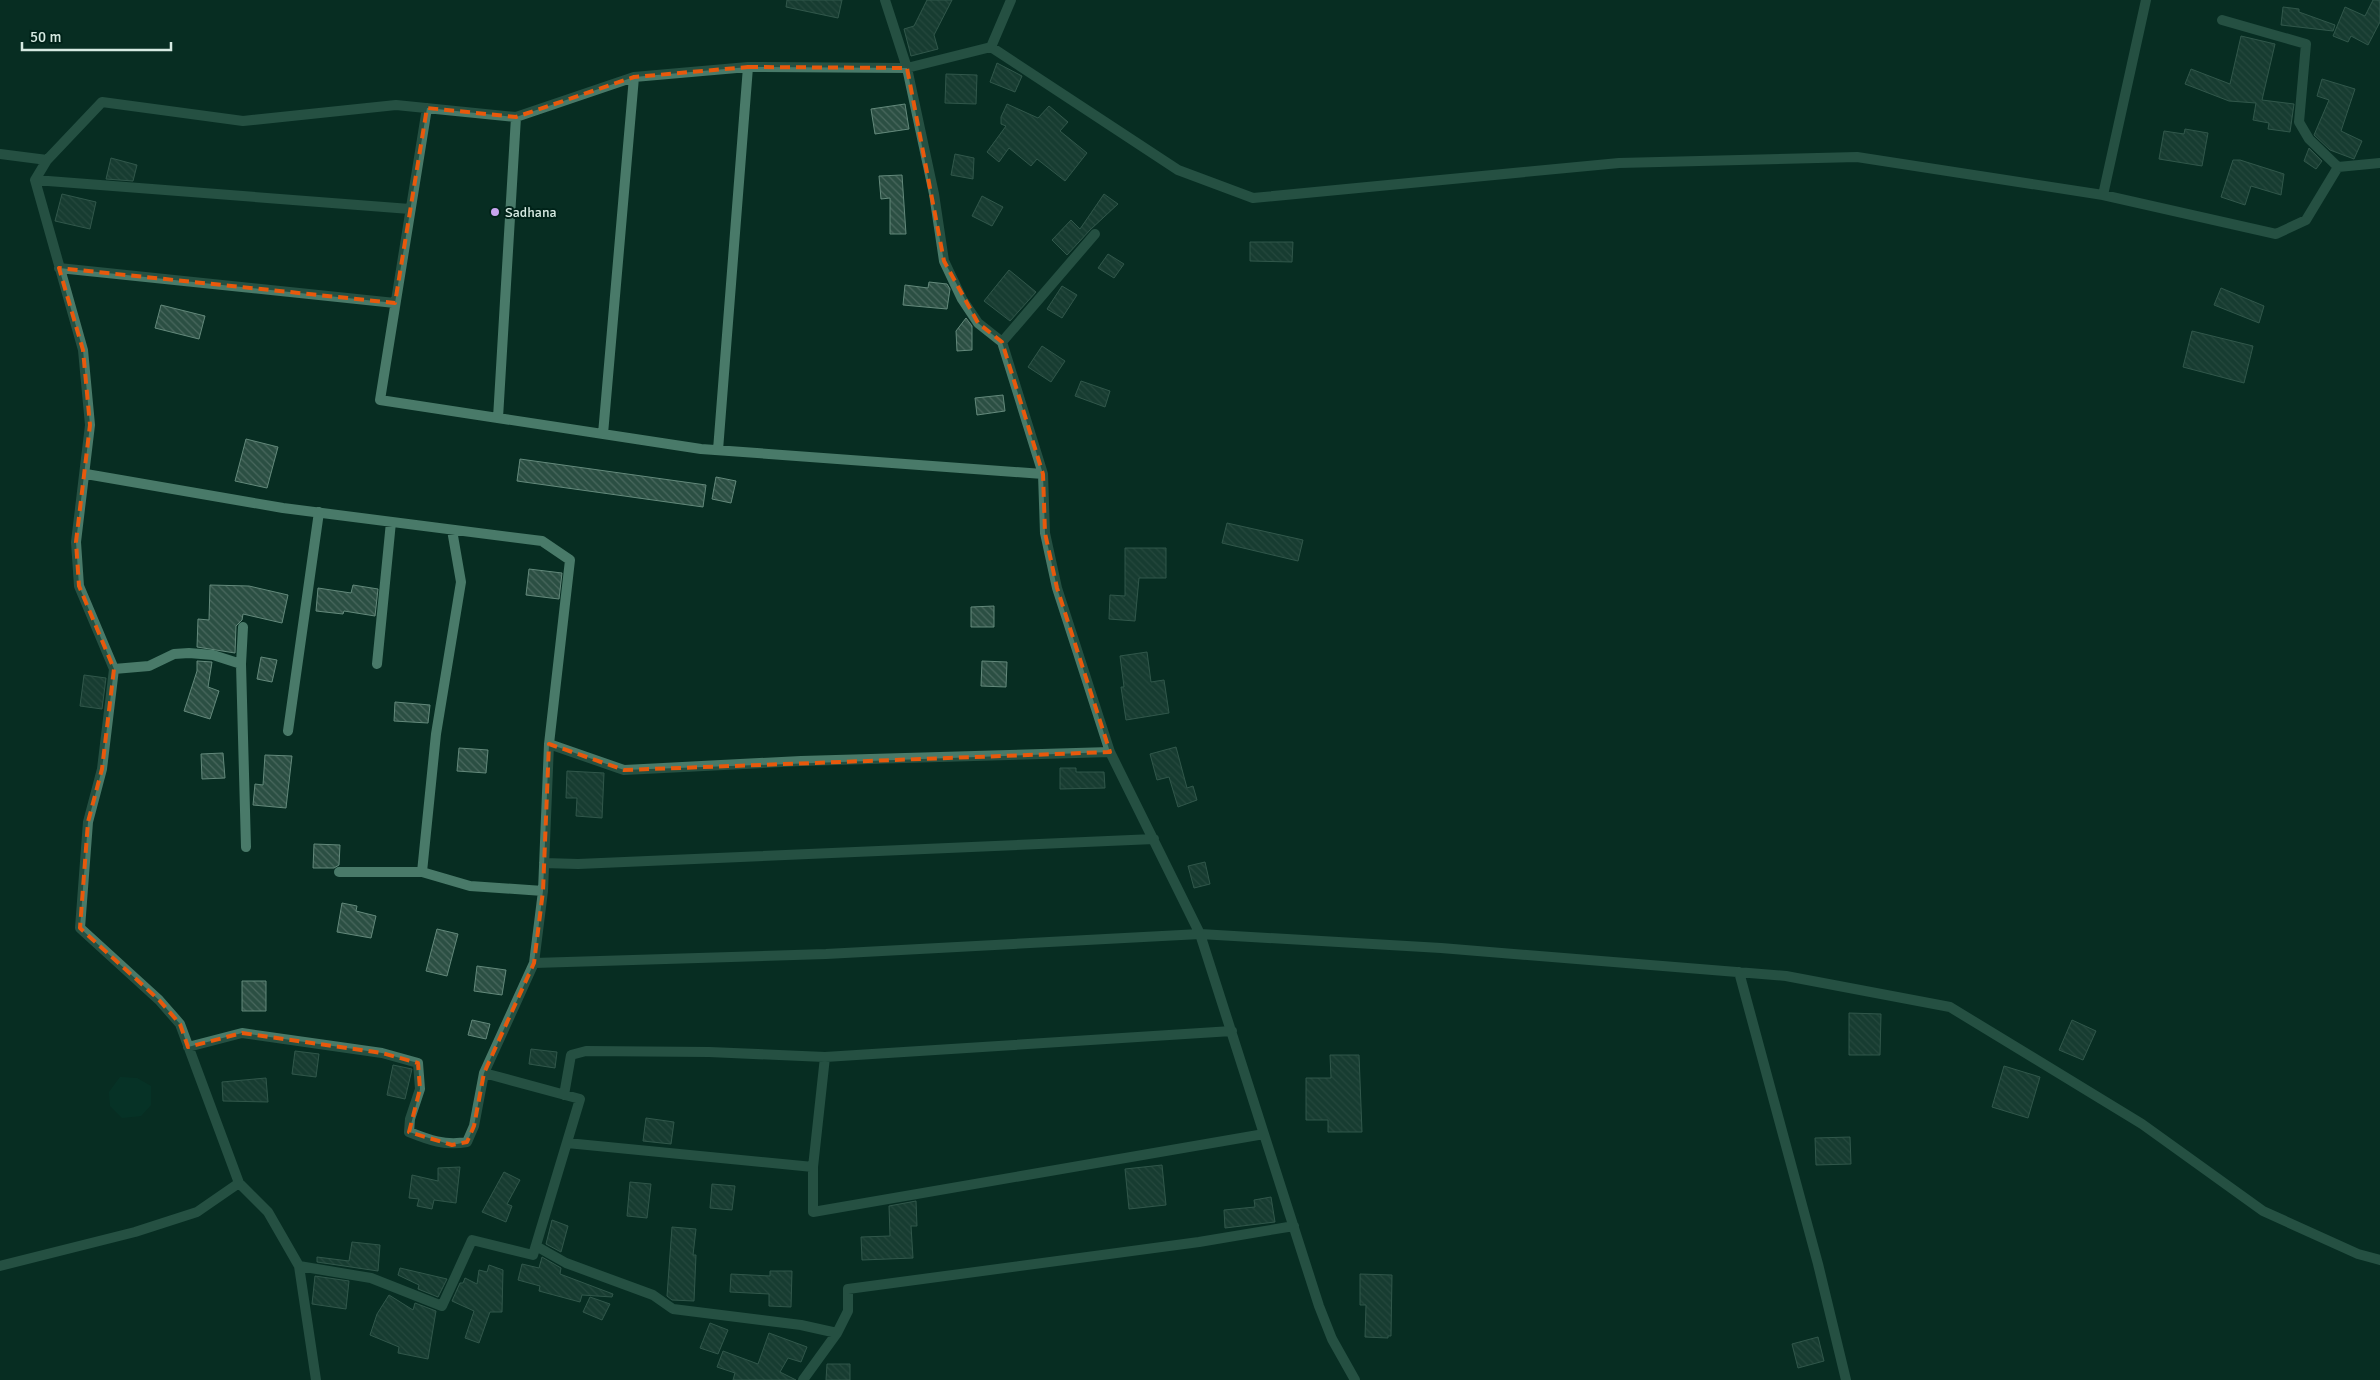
<svg xmlns="http://www.w3.org/2000/svg" width="2380" height="1380" viewBox="0 0 2380 1380" font-family="Signika,sans-serif">
<style>
.built{fill:#06392b}
.building{fill:url(#building-back-hatch);stroke:#63897b}
.lines{fill:none;stroke-linecap:round;stroke-linejoin:round}
.street{stroke:#497a69;stroke-width:10}
.marked{fill:none;stroke:#e8590c;stroke-width:4;stroke-dasharray:10 6;stroke-linejoin:round}
.poi-dot{fill:#c8a5ee;stroke:#002319;stroke-width:2}
.labels{text-anchor:middle;stroke-width:4;stroke-linejoin:round;paint-order:stroke}
.poi-label{font-size:14px;fill:#d6eae2;stroke:#002319;text-anchor:start}
</style>
<defs>
<pattern id="building-back-hatch" width="6" height="6" patternUnits="userSpaceOnUse" patternTransform="scale(1.25)"><rect width="6" height="6" fill="#2b4f43"/><path d="M-1 5l2 2M0 0l6 6M5-1l2 2" fill="none" stroke="#49685e"/></pattern>
</defs>
<rect width="100%" height="100%" fill="#072d22"/>
<path class="built" d="M120,1077L137,1078L151,1086V1105L141,1116L122,1118L110,1106L109,1092Z"/>
<path class="building" d="M787,0H842L838,18L786,7Z
M927,0H952L934,35L938,49L911,56L904,29L914,26Z
M2373,0H2380V22L2368,45L2351,36L2348,42L2333,36L2345,7L2365,16Z
M2283,7L2299,9V12L2335,25L2333,31L2281,25Z
M2241,36L2275,44L2262,100L2294,104L2290,132L2268,129L2269,123L2253,120L2256,103L2229,101L2185,84L2191,69L2230,84Z
M997,63L1022,76L1015,92L990,82Z
M946,74L977,75L976,104L945,103Z
M2322,79L2355,89L2341,131L2362,141L2354,159L2330,150L2314,135L2329,100L2317,96Z
M905,104L909,129L875,134L871,109Z
M1007,104L1038,118L1049,106L1068,122L1060,131L1087,153L1065,181L1037,159L1031,166L1009,148L999,162L987,152L1006,126L1001,124V117Z
M2185,129L2208,133L2202,166L2159,159L2164,131L2184,134Z
M2309,148L2322,161L2316,169L2304,161Z
M955,154L974,158L973,179L951,175Z
M111,158L137,165L133,181L106,179Z
M2233,160H2240L2284,174L2281,195L2251,186L2245,205L2221,197Z
M902,175L906,234H890V198L881,199L879,176Z
M62,194L96,202L90,229L55,221Z
M1104,194L1118,204L1090,230L1067,255L1052,240L1071,220L1080,229Z
M982,196L1003,207L992,226L972,216Z
M1250,242H1293L1292,262L1250,261Z
M1108,254L1124,264L1114,278L1098,268Z
M1009,270L1036,292L1010,321L984,301Z
M929,282L947,284L950,289L947,309L903,305L905,285L928,288Z
M1062,286L1077,295L1062,318L1047,309Z
M2221,288L2264,306L2259,323L2214,305Z
M161,305L205,316L199,339L155,328Z
M966,318L972,326V350L957,351L956,331Z
M2192,331L2253,346L2244,383L2183,367Z
M1042,346L1065,361L1051,382L1028,367Z
M1081,381L1110,391L1105,407L1075,396Z
M1003,395L1005,411L977,415L975,398Z
M246,439L278,447L267,488L235,481Z
M520,459L706,485L703,507L517,481Z
M716,477L736,481L731,503L712,499Z
M1227,523L1303,540L1298,561L1222,543Z
M1125,548H1166V578H1139L1135,621L1109,619L1110,595L1125,596Z
M529,569L562,573L559,599L526,595Z
M210,585L249,586L288,595L282,623L243,614L242,620L236,626L235,653L197,647L198,619L209,620Z
M353,585L378,589L375,616L344,611L343,614L316,611L318,588L351,593Z
M994,606V627H971V607Z
M1147,652L1151,682L1164,680L1169,713L1126,720L1121,687H1124L1120,656Z
M261,657L277,660L272,682L257,679Z
M197,661L212,662L208,687L219,691L210,719L184,711L197,671Z
M982,661L1007,662L1006,687L981,686Z
M84,675L106,678L102,709L80,706Z
M395,702L430,705L428,723L394,721Z
M1176,747L1187,788L1193,786L1197,800L1178,807L1169,777L1157,780L1150,754Z
M459,748L488,750L486,773L457,771Z
M223,753L225,778L202,779L201,754Z
M265,755L292,756L286,808L253,805L255,784L263,785Z
M1060,768H1076V772H1104L1105,788L1060,789Z
M567,771L604,773L602,818L576,816L577,798H566Z
M314,844L340,845L339,865L334,868H313Z
M1205,862L1210,884L1194,888L1188,866Z
M342,903L357,906L356,911L376,916L371,938L337,932Z
M437,929L458,934L447,976L426,971Z
M477,966L506,970L502,995L474,991Z
M242,981H266V1011H242Z
M1849,1013L1881,1014L1880,1055H1849Z
M472,1020L490,1024L486,1039L468,1035Z
M2072,1020L2096,1031L2083,1060L2059,1050Z
M531,1049L557,1052L555,1068L529,1064Z
M295,1051L319,1054L316,1077L292,1074Z
M1330,1055H1359L1362,1132H1328V1120H1306V1078H1331Z
M393,1065L412,1069L405,1099L387,1095Z
M2004,1066L2040,1077L2028,1118L1992,1107Z
M266,1078L268,1102L223,1101L222,1082Z
M646,1118L674,1122L671,1144L643,1141Z
M1850,1137L1851,1164L1816,1165L1815,1138Z
M1162,1165L1166,1205L1129,1209L1125,1169Z
M460,1167L456,1203L434,1200L432,1209L417,1206L419,1199L409,1198L412,1175L438,1181V1168Z
M504,1172L520,1180L507,1204L512,1206L506,1222L482,1212Z
M630,1182L651,1184L647,1218L627,1216Z
M712,1184L735,1186L732,1210L710,1208Z
M1271,1197L1275,1222L1225,1228L1224,1210L1255,1207L1254,1200Z
M916,1201L917,1226H911L913,1258L862,1260L861,1237L890,1236L889,1206Z
M552,1220L568,1226L561,1252L546,1244Z
M672,1227L696,1229L693,1255H696L694,1301L672,1300L667,1296Z
M352,1242L380,1245L378,1271L317,1262V1257L349,1261Z
M542,1257L561,1268L560,1274L613,1294L612,1297L582,1295L580,1302L539,1291L540,1286L518,1280L522,1264L539,1268Z
M489,1265L503,1270L502,1312H490L479,1343L465,1338L474,1311L452,1301L460,1283H463L465,1278L477,1284L479,1270L487,1272Z
M400,1268L447,1279L438,1297L418,1289L419,1285L398,1275Z
M770,1271H792L791,1307L769,1306V1294L730,1292L731,1274L770,1276Z
M1360,1274L1392,1275L1391,1336H1388V1338L1365,1337L1366,1305H1360Z
M315,1276L349,1281L346,1309L312,1304Z
M389,1295L413,1310L415,1303L436,1311L428,1359L398,1353L399,1347L370,1335L377,1314Z
M590,1297L610,1304L602,1320L583,1312Z
M710,1323L728,1330L718,1354L700,1348Z
M769,1333L807,1347L801,1362L788,1358L780,1372L796,1380H733L735,1373L717,1367L723,1351L758,1364Z
M1818,1337L1824,1361L1798,1368L1792,1344Z
M827,1364H850V1380H826Z"/>
<g class="lines">
<path class="street" d="M885,0L907,68L991,47L1178,170L1253,198L1619,163L1857,157L2103,195L2276,234L2306,220L2338,167L2380,163
M2222,20L2306,44L2299,122L2309,139L2338,167
M991,47L1011,0
M427,108L380,400L701,449L1043,474
M0,154L47,160L102,102L243,121L396,105L516,117L634,77L748,67L907,68L934,194L944,261L962,299L978,323L1002,342L1043,474L1045,533L1057,588L1110,752L1200,934L1319,1306L1332,1339L1355,1380
M47,160L35,180L83,350L90,425L76,542L79,586L114,669L102,769L88,822L80,928L159,1000L180,1024L239,1183
M35,180L410,209
M2103,195L2146,0
M59,268L395,303
M1002,342L1095,234
M498,418L516,117
M603,434L634,77
M718,450L748,67
M86,474L283,508L542,541L570,560L549,744L543,891L534,963L484,1073L474,1126L467,1142C445,1146 429,1140 409,1132L410,1119L420,1089L418,1063L382,1053L242,1033L188,1047
M241,664L246,847
M377,664L391,522
M114,669L149,666L174,654L189,653L213,655L241,664L243,627
M288,731L319,512
M549,744L624,770L801,761L1110,752
M544,863L578,864L1154,839
M339,872H422L436,734L461,582L452,530
M422,872L470,886L543,891
M534,963L826,954L1200,934L1441,948L1786,976L1950,1007L2142,1124L2263,1211L2358,1254L2380,1260
M1739,972L1818,1264L1846,1380
M825,1057L813,1167V1212L1264,1134
M564,1095L571,1055L586,1051L709,1052L825,1057L1232,1031
M567,1143L813,1167
M536,1246L566,1263L653,1295L673,1309L801,1325L837,1333
M0,1266L135,1232L197,1212L239,1183L268,1212L299,1266L316,1380
M299,1266L371,1278L442,1306L472,1240L533,1255L580,1099L484,1073
M803,1380L837,1333L848,1311V1289L1199,1242L1294,1226"/>
</g>
<path d="M0 0H2380V1380H0ZM748,67L907,68L944,261L978,323L1002,342L1043,474L1045,533L1057,588L1110,752L624,770L549,744L543,891L534,963L484,1073L474,1126L467,1142L452,1145L409,1132L420,1089L418,1063L382,1053L242,1033L188,1047L180,1024L159,1000L80,928L88,822L102,769L114,669L79,586L76,542L90,425L83,350L59,268L395,303L427,108L516,117L634,77Z" fill="#072d22" fill-opacity=".55" fill-rule="evenodd"/>
<path class="marked" d="M748,67L907,68L944,261L978,323L1002,342L1043,474L1045,533L1057,588L1110,752L624,770L549,744L543,891L534,963L484,1073L474,1126L467,1142L452,1145L409,1132L420,1089L418,1063L382,1053L242,1033L188,1047L180,1024L159,1000L80,928L88,822L102,769L114,669L79,586L76,542L90,425L83,350L59,268L395,303L427,108L516,117L634,77Z"/>
<circle class="poi-dot" cx="495" cy="212" r="5"/>
<g class="labels">
<g class="poi-label">
<text x="505" y="217">Sadhana</text>
</g>
</g>
<path d="M22 42v8h149v-8" fill="none" stroke="#d6eae2" stroke-width="2.5"/>
<text x="30" y="42" font-size="15" fill="#d6eae2" stroke="#002319" stroke-width="4" paint-order="stroke">50 m</text>
</svg>
